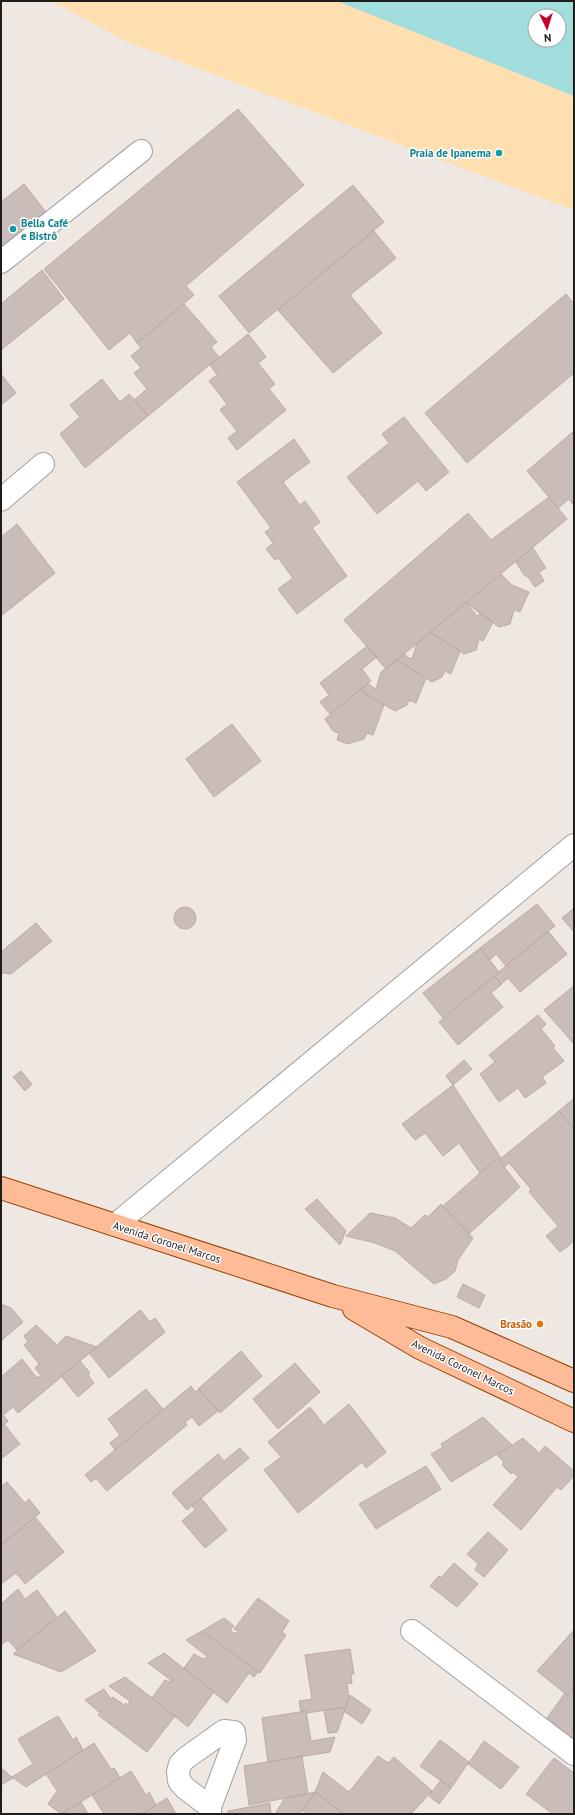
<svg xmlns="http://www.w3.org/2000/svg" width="575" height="1815" viewBox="0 0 575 1815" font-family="'PT Sans',sans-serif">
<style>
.sand{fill:#ffdeaf}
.water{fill:#a1dddd;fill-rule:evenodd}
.building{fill:#cabcb8;stroke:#c0aaa4}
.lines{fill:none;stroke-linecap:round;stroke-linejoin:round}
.minor-casing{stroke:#a1a1a1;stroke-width:24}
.major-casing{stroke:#954400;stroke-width:24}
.minor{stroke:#fff;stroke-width:22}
.major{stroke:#febb97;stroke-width:22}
.culture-dot{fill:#0f9aa8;stroke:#fff;stroke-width:1.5}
.food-dot{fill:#e8710a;stroke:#fff;stroke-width:1.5}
.labels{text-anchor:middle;stroke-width:3;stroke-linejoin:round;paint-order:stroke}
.culture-label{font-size:11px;font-weight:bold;fill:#0d838f;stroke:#fff;text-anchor:end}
.street-label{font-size:11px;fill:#1d1d1d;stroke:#fff}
.food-label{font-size:11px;font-weight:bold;fill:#c56008;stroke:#fff;text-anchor:end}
</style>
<rect width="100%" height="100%" fill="#eee7e2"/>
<path class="sand" d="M52,1H337L574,96V210L125,41Z"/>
<path class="water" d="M337,1H574V96ZM535,16H559V40H535Z"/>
<path class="building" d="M238,109L304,185L186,286L194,295L137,343L130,333L109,350L44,269Z
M24,184L46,212L1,247V202Z
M353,185L384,222L249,333L219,296Z
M374,231L396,258L350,295L382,333L333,373L278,310Z
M42,270L64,299L1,350V304Z
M566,294L574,304V373L467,463L425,413Z
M184,304L217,342L211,347L219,357L148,416L134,400L147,389L134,373L141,368L131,356L141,348L137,343Z
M248,334L266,357L258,363L275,384L269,389L286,410L237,450L228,438L237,431L220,410L227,404L209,381L217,375L210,365Z
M1,374L16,393L1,405Z
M102,379L120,402L129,394L148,416L85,468L60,434L80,417L70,405Z
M404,417L449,472L426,491L418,481L377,514L347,477L389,443L382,434Z
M574,431V506L569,499L558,508L527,471Z
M294,439L310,462L283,482L300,505L305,501L320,522L312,528L347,576L297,614L278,589L293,578L278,558L275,560L266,549L273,543L265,532L271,528L237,482Z
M549,497L567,519L386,669L344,620L468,513L491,540Z
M17,524L55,573L1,616V537Z
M533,548L546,568L539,572L544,581L535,587L528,577L524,575L516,562Z
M501,574L512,585L529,592L520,612L514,610L510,624L499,627L466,603Z
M466,603L477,616L481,613L493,622L483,641L479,639L476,650L464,654L430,632Z
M430,632L460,651L451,674L445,671L442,677L432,682L397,660L404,653L407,657L412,659L417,643Z
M367,646L377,657L362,669L371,681L330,714L320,702L329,695L320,683Z
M397,660L426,678L416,703L409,700L407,705L395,711L359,690L368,684L376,689L381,672Z
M359,690L384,705L373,735L367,733L364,739L347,744L337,740L339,733L333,731L325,719Z
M232,724L261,761L214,797L186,759Z
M537,904L555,926L506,966L496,954L490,960L480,948Z
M174 918a11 11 0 1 1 22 0a11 11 0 1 1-22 0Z
M574,908V932L562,918Z
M36,923L52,941L11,974L1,973V952Z
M548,931L567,954L520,992L508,978L501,984L494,976Z
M480,948L499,972L443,1018L423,993Z
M494,976L502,984L491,993L503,1007L458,1045L439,1022Z
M574,986V1044L544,1010Z
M538,1015L546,1024L541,1029L555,1046L553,1048L564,1061L542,1077L546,1083L525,1098L518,1088L499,1102L480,1074L495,1062L489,1055Z
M464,1060L472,1069L453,1085L446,1076Z
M21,1071L32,1084L25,1091L13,1077Z
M453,1085L501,1158L499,1160L497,1158L480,1173L459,1143L443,1156L425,1133L415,1140L402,1124Z
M574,1098V1129L559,1111Z
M559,1111L574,1129V1243L573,1242L560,1252L546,1236L558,1226L529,1192L531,1189L509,1163L504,1167L499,1160Z
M497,1158L520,1187L469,1234L443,1206Z
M317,1199L346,1231L340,1245L305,1209Z
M441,1204L473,1238L458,1260L455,1271L446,1279L434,1284L395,1251L375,1243L346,1236L370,1213L395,1218L411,1228L425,1215L428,1217Z
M463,1284L485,1295L479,1308L457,1297Z
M1,1304L11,1308L23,1322L1,1341Z
M140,1310L150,1322L155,1318L165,1332L109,1378L89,1353Z
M36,1325L57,1345L66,1336L97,1347L18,1413L13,1407L3,1415L8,1421L1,1427V1377L22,1359L37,1378L41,1376L35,1368L39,1364L24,1345L28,1342L24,1336Z
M241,1351L262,1376L220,1413L198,1389Z
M80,1361L90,1373L88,1375L94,1383L78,1397L61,1376Z
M295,1363L320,1392L278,1429L253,1399Z
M191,1386L195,1392L199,1389L218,1411L199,1426L192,1417L185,1422L187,1425L107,1491L96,1478L91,1482L85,1475Z
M146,1389L163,1409L115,1450L110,1443L120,1435L108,1419Z
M349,1404L386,1452L366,1468L362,1462L298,1513L264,1470L281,1457L268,1442L310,1407L324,1425Z
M483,1417L512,1445L451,1482L431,1454L443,1447L441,1444Z
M4,1424L20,1444L1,1459V1427Z
M523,1438L539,1453L545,1446L574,1471V1476L561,1490L557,1487L521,1530L493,1505L518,1477L513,1472L511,1474L502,1465L504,1462L497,1455Z
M240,1448L249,1458L187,1510L172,1493L218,1454L224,1461Z
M426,1466L441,1489L376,1529L359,1504Z
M7,1482L25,1503L29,1499L40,1513L1,1545V1487Z
M201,1498L227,1530L205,1548L182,1521L195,1510L192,1506Z
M35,1517L64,1552L25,1584L16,1573L1,1584V1545Z
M488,1532L508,1550L484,1577L475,1570L478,1564L467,1554Z
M454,1563L478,1584L457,1607L430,1586L439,1576L441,1578Z
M18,1589L25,1599L37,1590L57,1617L17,1650L8,1640L1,1645V1604Z
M258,1598L289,1621L282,1632L286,1635L260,1673L202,1631L224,1618L234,1626L230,1630L235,1634L238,1631L234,1629Z
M65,1611L96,1651L61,1672L13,1654Z
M574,1630V1686L567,1695L537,1671Z
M202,1631L258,1672L254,1677L249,1673L227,1703L184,1668L194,1654L203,1659L208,1657L186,1640Z
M350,1649L354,1674H351L352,1683L347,1684L349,1699L346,1707L307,1713L306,1711L301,1712L299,1701L312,1699L305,1655Z
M164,1653L214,1692L188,1727L152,1698L165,1680L169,1682L171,1680L148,1663Z
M125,1677L175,1716L147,1752L98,1715L100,1713L85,1700L104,1689L111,1699L113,1697L124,1705L126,1703L128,1705L130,1701L109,1686Z
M574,1687V1740L547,1718L565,1693L568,1696Z
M350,1695L371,1710L362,1724L344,1711Z
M346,1707L337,1732L328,1733L324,1710Z
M306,1711L311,1741L335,1737L330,1752L268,1762L262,1718Z
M58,1716L73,1740L76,1737L83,1750L26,1787L12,1777L33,1764L18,1739Z
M440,1740L469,1762L451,1788L420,1766Z
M484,1741L519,1767L501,1789L468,1764Z
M94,1743L111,1769L114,1768L120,1778L61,1814L48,1804L57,1791L46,1774Z
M302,1756L308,1794L249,1805L244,1766Z
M378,1756L388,1763L394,1757L432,1791L411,1814H344L315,1792L323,1772L349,1792Z
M554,1758L574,1773V1814H553L526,1794Z
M1,1768L13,1778L1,1785Z
M131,1771L146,1795L149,1792L156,1805L142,1814H104L92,1795Z
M441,1780L451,1788L439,1804L429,1796Z
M315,1792L344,1814H307L303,1811Z
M315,1792L300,1814H279L276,1812L285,1798Z
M167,1798L176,1814H142L156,1805Z
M81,1802L88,1814H61Z
M270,1803L271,1814H228V1811Z"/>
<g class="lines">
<defs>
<path id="minor" d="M1,262L141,151
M1,500L43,464
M115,1225L574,845
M412,1631L574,1754
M210,1814V1807L235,1740L234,1732L224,1731L186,1758L180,1764L178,1772L179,1781L185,1788L210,1807"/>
<path id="major" d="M1,1188L333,1296L452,1327L574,1381
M354,1309L420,1348L574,1421"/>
</defs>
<use href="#minor" class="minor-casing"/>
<use href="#major" class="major-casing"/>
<use href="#minor" class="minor"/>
<use href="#major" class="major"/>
</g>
<g class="culture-dot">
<circle cx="499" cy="153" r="4"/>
<circle cx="13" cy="229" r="4"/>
</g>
<circle class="food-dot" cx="540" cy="1324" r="4"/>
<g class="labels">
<g class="culture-label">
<text x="491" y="157">Praia de Ipanema</text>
<text x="21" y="227" text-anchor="start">Bella Café<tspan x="21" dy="13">e Bistrô</tspan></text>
</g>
<g class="street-label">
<text transform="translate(167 1242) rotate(18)" y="4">Avenida Coronel Marcos</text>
<text transform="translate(463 1367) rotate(26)" y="4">Avenida Coronel Marcos</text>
</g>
<g class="food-label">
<text x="532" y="1328">Brasão</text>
</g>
</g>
<rect width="575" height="1815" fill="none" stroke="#1d1d1d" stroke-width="4"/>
<g transform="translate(547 28) rotate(176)"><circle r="19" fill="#ffffff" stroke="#a5a5a5"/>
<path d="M0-3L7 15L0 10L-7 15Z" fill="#c9002b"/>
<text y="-6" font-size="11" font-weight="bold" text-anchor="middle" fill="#1d1d1d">N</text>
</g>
</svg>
